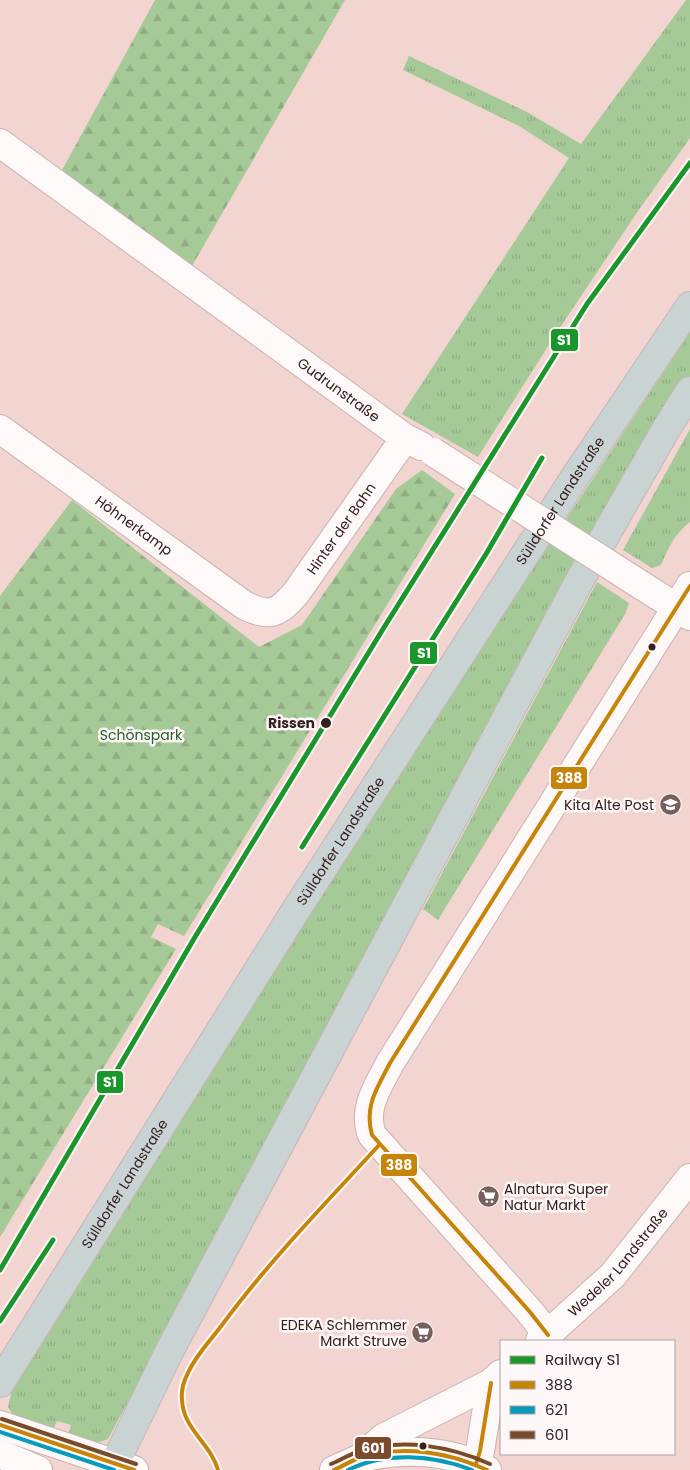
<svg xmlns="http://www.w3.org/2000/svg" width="690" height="1470" viewBox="0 0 690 1470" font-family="Poppins,sans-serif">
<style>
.grass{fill:url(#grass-tufts)}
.forest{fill:url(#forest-firs)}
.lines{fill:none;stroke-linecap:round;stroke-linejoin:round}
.minor-casing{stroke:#cab3b1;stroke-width:30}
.highway-casing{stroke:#c6b7b5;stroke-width:30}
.minor{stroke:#fdf9f8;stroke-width:28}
.highway{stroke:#c9d3d4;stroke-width:28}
.minor-bridge-casing{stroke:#cab3b1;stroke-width:30;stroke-linecap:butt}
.minor-bridge{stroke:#fdf9f8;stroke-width:28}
.bus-1-casing{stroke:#fdf7f7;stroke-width:8}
.bus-2-casing{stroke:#fdf7f7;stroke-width:8}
.bus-3-casing{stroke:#fdf7f7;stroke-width:8}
.bus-1{stroke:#c68408;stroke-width:4}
.bus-2{stroke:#059bbc;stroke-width:4}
.bus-3{stroke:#7a4b2a;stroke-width:4}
.rail-1-casing{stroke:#fdf7f7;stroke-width:9}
.rail-1{stroke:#1a962b;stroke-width:5}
.bus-dot{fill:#34201e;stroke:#fdf7f7;stroke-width:2}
.labels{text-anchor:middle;stroke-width:5;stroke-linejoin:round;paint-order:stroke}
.street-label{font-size:14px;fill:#34201e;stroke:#fdf7f7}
.stop-label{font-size:14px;font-weight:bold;fill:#34201e;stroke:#fdf7f7;text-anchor:end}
.park-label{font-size:14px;fill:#225f26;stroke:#fdf7f7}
.poi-label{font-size:14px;fill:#34201e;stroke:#fdf7f7;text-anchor:end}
.line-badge{stroke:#fdf7f7;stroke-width:2}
.badge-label{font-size:14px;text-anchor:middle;font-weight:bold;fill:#fff}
</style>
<defs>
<pattern id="grass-tufts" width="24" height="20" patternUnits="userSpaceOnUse" patternTransform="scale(1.25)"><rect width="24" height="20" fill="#a6c998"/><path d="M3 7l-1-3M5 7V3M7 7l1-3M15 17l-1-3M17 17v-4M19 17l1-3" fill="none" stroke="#90ac83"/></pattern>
<pattern id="forest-firs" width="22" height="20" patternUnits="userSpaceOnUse" patternTransform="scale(1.25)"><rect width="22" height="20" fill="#a6c998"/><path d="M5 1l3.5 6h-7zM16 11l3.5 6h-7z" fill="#90ac83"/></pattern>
</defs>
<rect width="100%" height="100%" fill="#f2d4d1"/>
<path class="grass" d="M686,0H690V138L638,211L557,332L478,457L402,414L569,158L519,126L403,70L409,56L527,112L581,144Z
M690,332V377L661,424L108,1439C93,1446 83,1441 68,1436L71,1425L57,1421L53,1430L15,1418L8,1407L13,1384L406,761Z
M690,429V522C674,535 669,547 661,565L652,568L623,550Z
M597,582L629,603L625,614L438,920L423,909Z"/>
<path class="forest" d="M155,0H345L185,278L55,183Z
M422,470L455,494L184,936L158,924L151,937L176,949L0,1237V596L72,500L259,647L302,625L396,489Z"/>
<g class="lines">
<defs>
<g id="minor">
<path id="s1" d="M0,143L405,438L421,446"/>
<path id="s2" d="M0,429L244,605C269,618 278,614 296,593L405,438"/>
<path d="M641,585L690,616"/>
<path d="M548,1335L530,1312L372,1135C362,1108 378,1087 390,1063L690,586"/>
<path id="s3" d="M540,1341L613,1275L690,1178"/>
<path d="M0,1425L134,1470"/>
<path d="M0,1454L38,1470"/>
<path d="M361,1458C403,1448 449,1449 487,1470"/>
<path d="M476,1464L480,1451L491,1383"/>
<path d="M334,1470L361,1458L383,1438L491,1383L501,1374"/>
</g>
<g id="highway">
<path id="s4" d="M0,1383L294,913L575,477L690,306"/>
<path d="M115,1463L170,1350L581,578L665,431L690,391"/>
</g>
</defs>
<use href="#minor" class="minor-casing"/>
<use href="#highway" class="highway-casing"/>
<use href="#minor" class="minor"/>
<use href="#highway" class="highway"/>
<defs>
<path id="minor-bridge" d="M433,452L641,585"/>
</defs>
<use href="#minor-bridge" class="minor-bridge-casing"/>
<use href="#minor-bridge" class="minor-bridge"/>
<defs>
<path id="bus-1" d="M548,1335L530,1312L372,1135C364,1106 377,1088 390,1063L690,586
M0,1425L134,1470
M476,1464L480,1451L491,1383
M218,1470C211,1444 183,1429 182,1400C181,1391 183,1383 187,1375C195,1356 210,1341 222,1325C270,1260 326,1203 380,1144
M334,1470C343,1466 352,1460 362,1457C404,1445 448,1452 487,1470"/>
<path id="bus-2" d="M0,1432L114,1470
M348,1470C386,1451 433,1455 472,1470"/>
<path id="bus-3" d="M2,1419L136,1464
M331,1464C341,1460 350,1454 360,1451C403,1438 450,1446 490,1464"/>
</defs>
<use href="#bus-1" class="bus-1-casing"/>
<use href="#bus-2" class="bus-2-casing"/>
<use href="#bus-3" class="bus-3-casing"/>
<use href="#bus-1" class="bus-1"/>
<use href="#bus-2" class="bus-2"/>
<use href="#bus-3" class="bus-3"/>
<defs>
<path id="rail-1" d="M302,847L486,554L542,458
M0,1270L195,937L383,629L587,304L690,163
M0,1321L53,1240"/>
</defs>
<use href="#rail-1" class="rail-1-casing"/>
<use href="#rail-1" class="rail-1"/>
</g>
<defs>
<symbol id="school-disc" viewBox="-11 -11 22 22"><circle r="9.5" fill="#765f5d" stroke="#fdf7f7"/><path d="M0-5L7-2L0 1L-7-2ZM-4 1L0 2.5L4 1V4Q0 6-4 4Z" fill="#fff"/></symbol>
<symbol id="supermarket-disc" viewBox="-11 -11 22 22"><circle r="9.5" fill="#765f5d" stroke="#fdf7f7"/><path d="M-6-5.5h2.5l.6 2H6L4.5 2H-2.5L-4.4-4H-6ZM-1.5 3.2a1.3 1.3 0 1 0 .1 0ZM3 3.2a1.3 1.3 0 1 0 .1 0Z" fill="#fff"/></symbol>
</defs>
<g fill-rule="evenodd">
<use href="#school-disc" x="658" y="792" width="25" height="25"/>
<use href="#supermarket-disc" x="476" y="1184" width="25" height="25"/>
<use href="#supermarket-disc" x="410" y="1320" width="25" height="25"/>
</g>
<g class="bus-dot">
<circle cx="652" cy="647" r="4.5"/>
<circle cx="326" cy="723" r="6"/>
<circle cx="423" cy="1446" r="4.5"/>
</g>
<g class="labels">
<g class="street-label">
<text dy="5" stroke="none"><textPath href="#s1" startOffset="419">Gudrunstraße</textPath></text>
<text dy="5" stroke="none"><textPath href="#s4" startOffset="1045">Sülldorfer Landstraße</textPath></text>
<text dy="5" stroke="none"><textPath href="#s2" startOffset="165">Höhnerkamp</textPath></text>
<text dy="5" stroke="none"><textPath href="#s2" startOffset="440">Hinter der Bahn</textPath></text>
<text dy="5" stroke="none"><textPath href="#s4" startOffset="640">Sülldorfer Landstraße</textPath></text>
<text dy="5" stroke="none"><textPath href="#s4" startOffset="235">Sülldorfer Landstraße</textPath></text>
<text dy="5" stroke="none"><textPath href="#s3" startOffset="111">Wedeler Landstraße</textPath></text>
</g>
<g class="stop-label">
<text x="315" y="728">Rissen</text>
</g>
<g class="park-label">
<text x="141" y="740">Schönspark</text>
</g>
<g class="poi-label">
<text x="654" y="810">Kita Alte Post</text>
<text x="504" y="1194" text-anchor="start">Alnatura Super<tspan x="504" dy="16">Natur Markt</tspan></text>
<text x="407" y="1330">EDEKA Schlemmer<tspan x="407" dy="16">Markt Struve</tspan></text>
</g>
</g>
<g class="line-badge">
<rect x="550" y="328" width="29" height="24" rx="5" fill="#1a962b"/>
<rect x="409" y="641" width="29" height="24" rx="5" fill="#1a962b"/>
<rect x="550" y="766" width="38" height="24" rx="5" fill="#c68408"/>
<rect x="96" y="1070" width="28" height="24" rx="5" fill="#1a962b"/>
<rect x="380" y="1153" width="38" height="24" rx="5" fill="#c68408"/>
<rect x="354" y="1436" width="38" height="24" rx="5" fill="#7a4b2a"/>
</g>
<g class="badge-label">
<text x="564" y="345">S1</text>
<text x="424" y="658">S1</text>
<text x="569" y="783">388</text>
<text x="110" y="1087">S1</text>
<text x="399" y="1170">388</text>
<text x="373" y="1453">601</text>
</g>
<rect x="500" y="1340" width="175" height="115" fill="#fdf7f7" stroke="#ada1a0"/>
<rect x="510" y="1356" width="25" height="8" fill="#1a962b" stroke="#ada1a0"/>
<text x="545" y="1365" font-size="15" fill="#34201e">Railway S1</text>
<rect x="510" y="1381" width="25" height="8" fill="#c68408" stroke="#ada1a0"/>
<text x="545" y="1390" font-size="15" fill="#34201e">388</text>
<rect x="510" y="1406" width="25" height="8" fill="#059bbc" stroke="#ada1a0"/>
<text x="545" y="1415" font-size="15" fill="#34201e">621</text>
<rect x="510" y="1431" width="25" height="8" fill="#7a4b2a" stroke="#ada1a0"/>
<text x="545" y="1440" font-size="15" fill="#34201e">601</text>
</svg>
